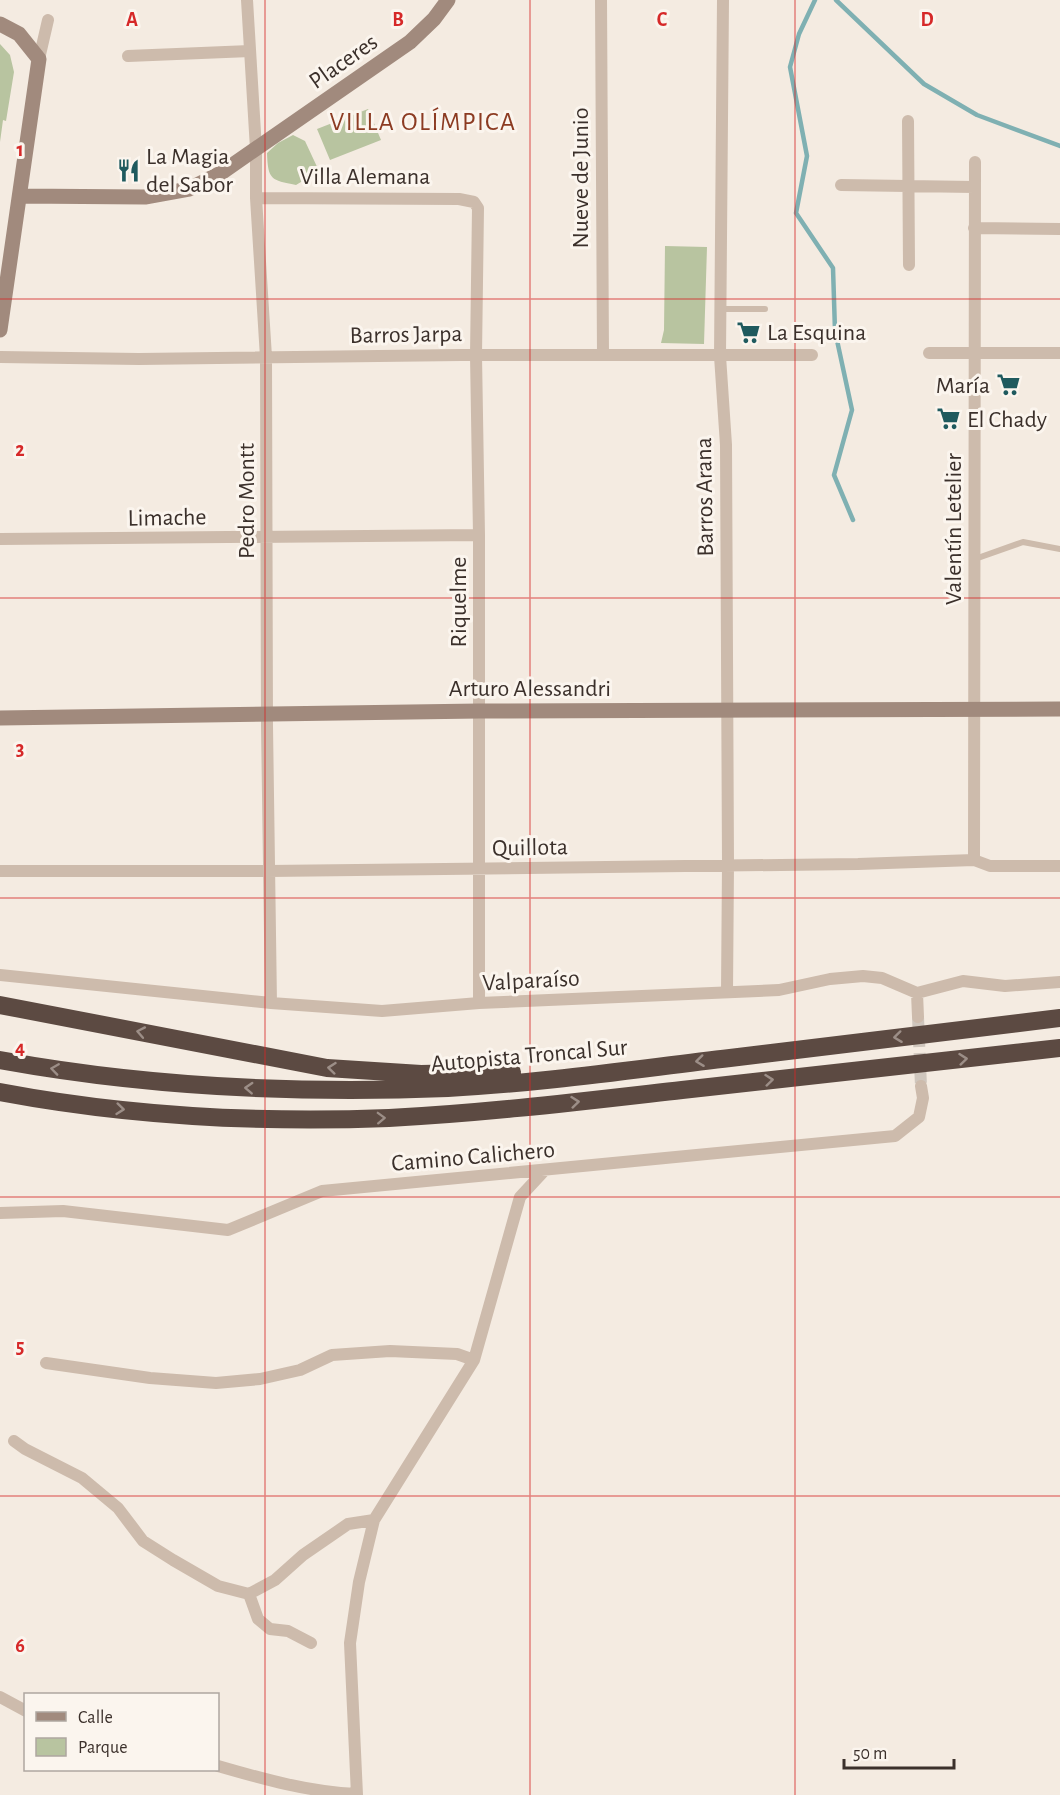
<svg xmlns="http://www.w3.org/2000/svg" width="1060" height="1795" viewBox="0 0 1060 1795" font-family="'Alegreya Sans',sans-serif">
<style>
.green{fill:#b8c4a0}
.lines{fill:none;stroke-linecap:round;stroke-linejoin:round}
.stream{stroke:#7fb0b2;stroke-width:4.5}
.minor-tunnel{stroke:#cfc6bd;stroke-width:12;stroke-dasharray:12 6;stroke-linecap:butt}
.service{stroke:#cdbbac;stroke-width:6}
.minor{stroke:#cdbbac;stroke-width:12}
.secondary{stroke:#a18a7d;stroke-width:15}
.motorway{stroke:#5c4a42;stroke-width:18}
.oneway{stroke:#9c8e87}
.grid{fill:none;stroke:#d62828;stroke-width:1.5;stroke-opacity:0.55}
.labels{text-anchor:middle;stroke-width:6;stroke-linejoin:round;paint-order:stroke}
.street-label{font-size:24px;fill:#3b302b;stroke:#fbf5ee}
.poi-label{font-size:24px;fill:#3b302b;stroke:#fbf5ee;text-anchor:start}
.neighbourhood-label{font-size:26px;letter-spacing:1.5px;fill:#8c3b22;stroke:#fbf5ee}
.grid-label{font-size:20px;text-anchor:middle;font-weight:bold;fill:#d62828;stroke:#fbf5ee;stroke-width:6;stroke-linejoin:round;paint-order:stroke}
</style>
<rect width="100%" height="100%" fill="#f4ebe1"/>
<path class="green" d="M0,44L10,55L14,72L6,121L3,120L0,142Z
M368,109L381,140L330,160L317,129Z
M293,135L305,141L319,171L296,185C271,180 268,180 267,153L278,143Z
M665,246L707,247L704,344L661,343L664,330Z"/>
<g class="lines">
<path class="stream" d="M815,0L799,34L790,67L807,156L796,213L833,268L835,331L852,410L834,475L853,520
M836,0L924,84L977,115L1060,146"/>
<path class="minor-tunnel" d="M918,1017L921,1086"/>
<path class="service" d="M721,309H765
M975,559L1023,542L1060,549"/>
<path class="minor" d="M247,0L256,149V198L266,357L267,726L271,1003
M601,0L603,355
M723,0L720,356L726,445L728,864L727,992
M128,56L250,51
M39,59L48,20
M908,121L909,265
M841,185L974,187
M256,198L459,199L474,202L478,208L476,355L479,535V1003
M974,228L1060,229
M929,353H1060
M0,357L139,359L461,355H812
M0,539L479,535
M974,860L975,162
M0,871H269L858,864L974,860L990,866H1060
M0,975L271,1003L382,1011L479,1003L779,990L830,979L863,976L882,978L917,993L963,981L1005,986L1060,982
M917,993L918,1017
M0,1213L63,1211L228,1230L322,1191L895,1136L919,1117L923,1098L921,1086
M46,1363L150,1378L216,1383L260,1379L300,1370L332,1355L390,1351L457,1354L474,1360
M14,1441L25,1449L82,1478L118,1508L143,1541L173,1560L218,1586L249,1594L258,1619L270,1629L288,1631L311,1643
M249,1594L275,1580L303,1555L348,1524L374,1520
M0,1697L26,1711
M218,1766C263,1779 309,1792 357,1794
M357,1795L350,1643L359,1582L374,1520L474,1360L520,1197L545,1170"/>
<path class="secondary" d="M0,24L19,34L39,59L0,330
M20,196L145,197L189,189L221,173L410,42L434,19L448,0
M0,718L479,711L1060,709"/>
<path class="motorway" d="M0,1005L327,1068L421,1074L512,1072
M0,1060C148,1087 299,1094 448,1088C543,1083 636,1069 730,1058C840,1044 950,1031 1060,1018
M0,1092C127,1116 260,1123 389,1118C487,1113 585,1101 682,1090C808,1076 934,1062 1060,1048"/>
</g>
<defs><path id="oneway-chevron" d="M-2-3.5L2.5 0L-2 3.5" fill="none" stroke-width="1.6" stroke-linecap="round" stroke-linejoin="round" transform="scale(1.5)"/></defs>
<g class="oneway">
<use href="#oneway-chevron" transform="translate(141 1032) rotate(-169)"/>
<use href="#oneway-chevron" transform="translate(898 1037) rotate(173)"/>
<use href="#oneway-chevron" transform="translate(963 1059) rotate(-6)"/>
<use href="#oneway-chevron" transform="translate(700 1061) rotate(173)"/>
<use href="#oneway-chevron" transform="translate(332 1068) rotate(-174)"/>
<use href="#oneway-chevron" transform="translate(55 1069) rotate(-172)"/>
<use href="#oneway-chevron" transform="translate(769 1080) rotate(-6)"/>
<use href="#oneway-chevron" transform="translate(249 1088) rotate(-177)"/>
<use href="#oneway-chevron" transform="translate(575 1102) rotate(-6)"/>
<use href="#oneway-chevron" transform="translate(120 1109) rotate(6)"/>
<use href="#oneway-chevron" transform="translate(381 1118) rotate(-2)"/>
</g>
<path class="grid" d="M265,0V1795M530,0V1795M795,0V1795M0,299H1060M0,598H1060M0,898H1060M0,1197H1060M0,1496H1060"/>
<defs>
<symbol id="restaurant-bare" viewBox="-9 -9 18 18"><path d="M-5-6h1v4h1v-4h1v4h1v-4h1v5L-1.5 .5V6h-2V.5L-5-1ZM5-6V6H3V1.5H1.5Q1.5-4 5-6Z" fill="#1f5a5e" stroke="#fbf5ee" stroke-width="2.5" paint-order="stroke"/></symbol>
<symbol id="supermarket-bare" viewBox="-9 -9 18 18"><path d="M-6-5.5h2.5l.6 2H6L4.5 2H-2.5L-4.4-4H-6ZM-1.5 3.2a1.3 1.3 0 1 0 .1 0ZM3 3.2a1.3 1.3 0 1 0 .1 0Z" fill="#1f5a5e" stroke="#fbf5ee" stroke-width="2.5" paint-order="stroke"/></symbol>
</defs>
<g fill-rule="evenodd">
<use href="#restaurant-bare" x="112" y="154" width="33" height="33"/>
<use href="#supermarket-bare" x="732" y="316" width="33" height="33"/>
<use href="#supermarket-bare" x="992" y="368" width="33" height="33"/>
<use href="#supermarket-bare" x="932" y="402" width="33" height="33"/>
</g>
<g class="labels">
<g class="street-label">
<text transform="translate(343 61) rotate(-35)" y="8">Placeres</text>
<text x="365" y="184">Villa Alemana</text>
<text transform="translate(580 178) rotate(-90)" y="8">Nueve de Junio</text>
<text transform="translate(406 334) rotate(-1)" y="8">Barros Jarpa</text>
<text transform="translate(704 497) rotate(-91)" y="8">Barros Arana</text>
<text transform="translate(246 501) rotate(-90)" y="8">Pedro Montt</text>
<text transform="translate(167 517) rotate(-1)" y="8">Limache</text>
<text transform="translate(953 529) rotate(-90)" y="8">Valentín Letelier</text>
<text transform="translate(458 602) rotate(-90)" y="8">Riquelme</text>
<text x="530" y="696">Arturo Alessandri</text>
<text transform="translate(530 847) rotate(-1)" y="8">Quillota</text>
<text transform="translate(531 980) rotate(-3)" y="8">Valparaíso</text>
<text transform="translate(529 1055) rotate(-5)" y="8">Autopista Troncal Sur</text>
<text transform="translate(473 1156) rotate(-5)" y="8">Camino Calichero</text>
</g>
<g class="poi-label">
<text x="146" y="164">La Magia<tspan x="146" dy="28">del Sabor</tspan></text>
<text x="767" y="340">La Esquina</text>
<text x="990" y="393" text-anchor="end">María</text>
<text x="967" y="427">El Chady</text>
</g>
<g class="neighbourhood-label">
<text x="423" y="130">VILLA OLÍMPICA</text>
</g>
</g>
<g class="grid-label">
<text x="132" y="26">A</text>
<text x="398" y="26">B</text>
<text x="662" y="26">C</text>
<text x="927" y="26">D</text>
<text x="20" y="156">1</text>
<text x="20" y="456">2</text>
<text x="20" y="755">3</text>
<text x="20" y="1054">4</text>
<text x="20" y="1353">5</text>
<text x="20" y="1652">6</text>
</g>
<rect x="24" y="1693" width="195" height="78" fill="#fbf5ee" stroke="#aea6a0" stroke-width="1.5"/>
<rect x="36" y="1712" width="30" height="9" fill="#a18a7d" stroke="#aea6a0" stroke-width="1.5"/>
<text x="78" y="1723" font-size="18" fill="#3b302b">Calle</text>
<rect x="36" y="1738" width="30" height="18" fill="#b8c4a0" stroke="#aea6a0" stroke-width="1.5"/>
<text x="78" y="1753" font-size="18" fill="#3b302b">Parque</text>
<path d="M844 1759v9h110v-9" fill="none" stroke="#3b302b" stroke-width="3"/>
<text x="853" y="1759" font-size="18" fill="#3b302b" stroke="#fbf5ee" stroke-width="4.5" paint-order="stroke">50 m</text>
</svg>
